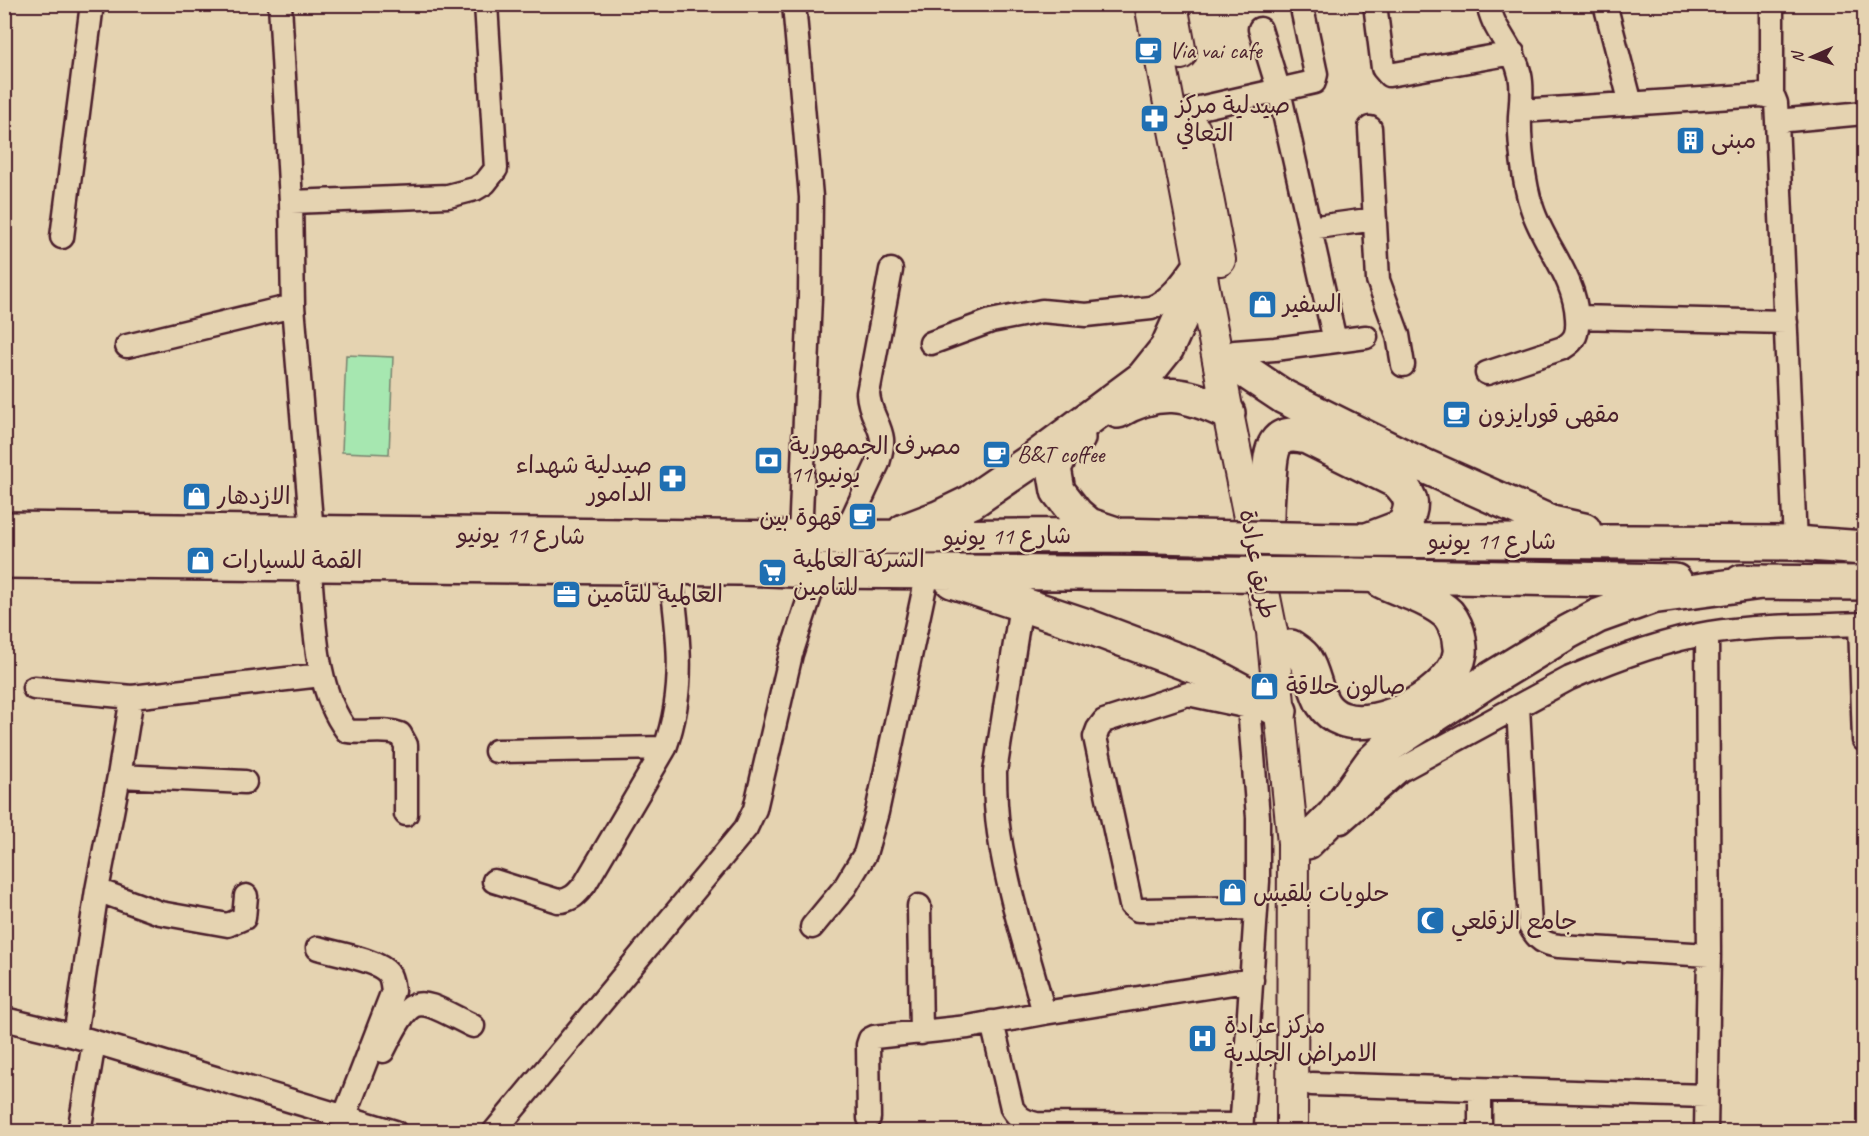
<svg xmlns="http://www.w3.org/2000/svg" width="1869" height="1136" viewBox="0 0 1869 1136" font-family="Caveat,'Playpen Sans Arabic',sans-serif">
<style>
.park{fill:#a6e7b0;stroke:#78836e;stroke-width:1.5}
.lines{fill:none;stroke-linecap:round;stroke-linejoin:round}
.minor-casing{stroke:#4a1f2b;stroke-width:27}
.major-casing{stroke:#4a1f2b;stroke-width:34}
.highway-casing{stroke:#4a1f2b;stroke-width:38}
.minor{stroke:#e5d3b1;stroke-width:22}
.major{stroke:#e5d3b1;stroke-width:30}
.highway{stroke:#e5d3b1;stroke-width:33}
.highway-bridge-casing{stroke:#4a1f2b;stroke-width:38;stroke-linecap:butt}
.highway-bridge{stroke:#e5d3b1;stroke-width:33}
.labels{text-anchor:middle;stroke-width:4.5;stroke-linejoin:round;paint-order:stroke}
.poi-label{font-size:24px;fill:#4a1f2b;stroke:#e5d3b1;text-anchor:start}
.street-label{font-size:24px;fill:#4a1f2b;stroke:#e5d3b1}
</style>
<rect width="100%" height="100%" fill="#e5d3b1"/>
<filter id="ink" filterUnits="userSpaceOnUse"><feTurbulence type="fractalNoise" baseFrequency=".0167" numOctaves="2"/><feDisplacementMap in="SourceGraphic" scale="12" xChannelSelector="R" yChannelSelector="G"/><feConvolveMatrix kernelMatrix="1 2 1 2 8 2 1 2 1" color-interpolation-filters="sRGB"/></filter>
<g filter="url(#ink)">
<path class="park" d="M346,355L393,357L389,454L342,452Z"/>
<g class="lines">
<defs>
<path id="minor" d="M280,4L291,202L293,306L312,533
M794,4L811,197L810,297L800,538
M1375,4L1383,68L1389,75L1513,53
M1605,4L1631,104
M1260,29L1279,91L1335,341
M1772,96V4
M1191,110L1314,82L1316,74L1303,13
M1521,111L1762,95L1774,98L1776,103L1777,121L1795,543
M1777,121L1864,113
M1370,128L1378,280L1398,335L1403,365
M291,202L448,196L475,189L485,183L496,169L486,4
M1310,228L1375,219
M62,237L92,4
M1577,317L1786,322
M931,343L991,321L1042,311L1086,315L1151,308C1170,300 1182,283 1194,266
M127,346L293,306
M1235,352L1275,349L1366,337
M1487,373L1563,348C1576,340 1578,333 1577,318C1575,276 1544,246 1532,208C1524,185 1519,141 1520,116C1521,102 1523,89 1520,75C1516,56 1505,43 1496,26C1492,19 1490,12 1488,4
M843,538L878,463C880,456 883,447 882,439C880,423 869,413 868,393L891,270
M309,563C315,617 313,687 347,731C365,734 383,728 400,734L406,745V814
M1021,605L995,772C995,792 996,813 999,833C1008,894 1028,953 1044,1013
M1860,624L1864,740
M34,688L132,697L119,776L97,890L75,1036
M132,697L321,675
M1247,699L1249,707L1188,694L1104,721L1098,729L1095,737L1131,905L1138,910H1143L1256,908
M1518,707L1530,926C1538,940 1544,944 1559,946L1709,955
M496,751L665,748
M119,776L245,782
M1341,822L1399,771L1570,678C1614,659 1661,641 1709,633C1760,625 1813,626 1864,624
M494,881L558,901C571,901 577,894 585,884L665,748C687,686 678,631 670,568
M97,890L160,913L228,925L244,918L246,896
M919,906L921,1033
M812,927L845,887L865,854L877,812L928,572
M318,948C335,953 378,960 388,973C392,978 392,985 393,991L345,1115
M4,1019L75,1036L395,1132
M992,1022L1012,1108C1018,1118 1024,1121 1036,1124L1241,1125
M383,1051C414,988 416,998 473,1026
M1312,1084L1706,1096
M1480,1090V1132
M869,1118L868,1045L870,1039L874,1037L968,1027L1044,1013L1252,980
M79,1132L94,1042
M494,1132L746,828L755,809L791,654L818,571
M1241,1132L1258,881V817L1249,707
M1706,1132L1709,955L1707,634"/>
<path id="major" d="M1150,4L1228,413L1272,632L1293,843L1292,1132
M1172,4L1181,54
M1195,130L1220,260"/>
<path id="highway" d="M1239,367L1284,397L1411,460L1552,523L1584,530
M1118,411C1159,387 1187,393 1228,413
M1078,438L1064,448L1054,468L1058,491L1076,514L1089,525L1113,533
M1267,517C1267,505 1268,492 1269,479C1271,451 1271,428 1307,437L1398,482C1414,499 1413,505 1404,526L1370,539
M4,529L800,538L1118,535L1195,537
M904,531L938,518L971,502L1034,459L1143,378L1167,348L1201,273
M1342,540L1795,543L1864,548
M4,561L740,568L818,571L1206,574
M1350,575L1675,581
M952,581L1087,626L1201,669L1280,711
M1741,582L1864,583
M1291,647C1296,651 1302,654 1305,659C1318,680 1314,709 1342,719C1378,733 1455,692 1460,653C1461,649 1459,643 1459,639C1458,631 1453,620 1448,614C1431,598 1402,591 1382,581
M1307,842L1334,815L1371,763L1390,745L1484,683L1568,632L1598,616L1651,597L1762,582"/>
</defs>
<use href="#minor" class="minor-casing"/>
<use href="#major" class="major-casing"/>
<use href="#highway" class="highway-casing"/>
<use href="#minor" class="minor"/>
<use href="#major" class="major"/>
<use href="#highway" class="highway"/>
<defs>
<path id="highway-bridge" d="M1195,537L1342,540
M1206,574L1350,575"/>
</defs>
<use href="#highway-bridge" class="highway-bridge-casing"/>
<use href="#highway-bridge" class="highway-bridge"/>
</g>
</g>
<defs>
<symbol id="cafe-square" viewBox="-11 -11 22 22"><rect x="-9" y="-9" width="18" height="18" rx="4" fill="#1f6fb2" stroke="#e5d3b1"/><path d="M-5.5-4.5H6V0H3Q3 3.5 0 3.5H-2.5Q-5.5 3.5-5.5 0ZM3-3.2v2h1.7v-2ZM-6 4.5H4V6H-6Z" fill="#fff"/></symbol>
<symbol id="pharmacy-square" viewBox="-11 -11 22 22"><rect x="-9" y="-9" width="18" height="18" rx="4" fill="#1f6fb2" stroke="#e5d3b1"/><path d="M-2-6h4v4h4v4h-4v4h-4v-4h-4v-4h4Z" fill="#fff"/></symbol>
<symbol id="building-square" viewBox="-11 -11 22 22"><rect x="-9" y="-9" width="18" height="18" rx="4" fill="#1f6fb2" stroke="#e5d3b1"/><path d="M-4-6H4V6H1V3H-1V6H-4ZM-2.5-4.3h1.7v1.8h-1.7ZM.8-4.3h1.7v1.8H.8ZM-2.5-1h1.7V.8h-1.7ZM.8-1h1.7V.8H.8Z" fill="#fff"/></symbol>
<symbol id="shop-square" viewBox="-11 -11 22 22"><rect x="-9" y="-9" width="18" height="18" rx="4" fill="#1f6fb2" stroke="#e5d3b1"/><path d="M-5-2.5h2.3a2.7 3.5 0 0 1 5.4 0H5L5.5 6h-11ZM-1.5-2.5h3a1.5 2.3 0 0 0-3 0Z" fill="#fff"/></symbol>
<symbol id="bank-square" viewBox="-11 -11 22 22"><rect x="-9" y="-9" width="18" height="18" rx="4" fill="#1f6fb2" stroke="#e5d3b1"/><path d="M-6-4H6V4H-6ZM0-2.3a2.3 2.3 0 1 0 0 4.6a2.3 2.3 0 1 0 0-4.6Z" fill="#fff"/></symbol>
<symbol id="supermarket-square" viewBox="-11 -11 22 22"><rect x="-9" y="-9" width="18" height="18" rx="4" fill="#1f6fb2" stroke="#e5d3b1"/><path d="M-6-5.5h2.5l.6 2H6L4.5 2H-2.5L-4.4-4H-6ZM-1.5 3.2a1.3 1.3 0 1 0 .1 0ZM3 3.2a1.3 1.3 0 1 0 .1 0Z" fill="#fff"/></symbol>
<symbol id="office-square" viewBox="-11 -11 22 22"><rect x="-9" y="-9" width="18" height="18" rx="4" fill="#1f6fb2" stroke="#e5d3b1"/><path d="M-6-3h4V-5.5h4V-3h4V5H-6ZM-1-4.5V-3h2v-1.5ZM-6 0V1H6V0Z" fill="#fff"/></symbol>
<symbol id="mosque-square" viewBox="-11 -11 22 22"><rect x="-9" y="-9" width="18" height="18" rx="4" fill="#1f6fb2" stroke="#e5d3b1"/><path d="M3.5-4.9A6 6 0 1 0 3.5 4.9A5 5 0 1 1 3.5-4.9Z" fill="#fff"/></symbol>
<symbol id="hospital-square" viewBox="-11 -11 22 22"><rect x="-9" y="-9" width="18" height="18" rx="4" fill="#1f6fb2" stroke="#e5d3b1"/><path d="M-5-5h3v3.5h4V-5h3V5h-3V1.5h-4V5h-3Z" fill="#fff"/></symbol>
</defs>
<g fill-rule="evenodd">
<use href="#cafe-square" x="1132" y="34" width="33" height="33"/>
<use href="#pharmacy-square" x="1138" y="102" width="33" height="33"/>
<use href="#building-square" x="1674" y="124" width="33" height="33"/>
<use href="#shop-square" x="1246" y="288" width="33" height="33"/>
<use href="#cafe-square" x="1440" y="398" width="33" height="33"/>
<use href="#cafe-square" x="980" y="438" width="33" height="33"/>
<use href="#bank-square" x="752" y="444" width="33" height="33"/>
<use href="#pharmacy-square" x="656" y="462" width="33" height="33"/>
<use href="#shop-square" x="180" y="480" width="33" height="33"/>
<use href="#cafe-square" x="846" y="500" width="33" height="33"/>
<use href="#shop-square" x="184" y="544" width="33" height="33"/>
<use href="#supermarket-square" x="756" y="556" width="33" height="33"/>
<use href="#office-square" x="550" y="578" width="33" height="33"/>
<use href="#shop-square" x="1248" y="670" width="33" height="33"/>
<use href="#shop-square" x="1216" y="876" width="33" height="33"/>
<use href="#mosque-square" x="1414" y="904" width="33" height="33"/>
<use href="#hospital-square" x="1186" y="1022" width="33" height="33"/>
</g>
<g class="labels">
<g class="poi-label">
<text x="1169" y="58">Via vai cafe</text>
<text x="1176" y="113">صيدلية مركز<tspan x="1176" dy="28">التعافي</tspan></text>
<text x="1711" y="148">مبنى</text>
<text x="1283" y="312">السفير</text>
<text x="1478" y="422">مقهى قورايزون</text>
<text x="790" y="454">مصرف الجمهورية<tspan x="790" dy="28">11 يونيو</tspan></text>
<text x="1017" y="462">B&amp;T coffee</text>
<text x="652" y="473" text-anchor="end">صيدلية شهداء<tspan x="652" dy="28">الدامور</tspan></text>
<text x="217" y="504">الازدهار</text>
<text x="842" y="525" text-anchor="end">قهوة بين</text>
<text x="793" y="567">الشركة العالمية<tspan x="793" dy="28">للتامين</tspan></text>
<text x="222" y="568">القمة للسيارات</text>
<text x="587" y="602">العالمية للتأمين</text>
<text x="1286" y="694">صالون حلاقة</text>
<text x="1253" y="901">حلويات بلقيس</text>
<text x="1451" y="929">جامع الزقلعي</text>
<text x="1224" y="1033">مركز عرادة<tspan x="1224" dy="28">الامراض الجلدية</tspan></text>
</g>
<g class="street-label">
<text transform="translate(521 535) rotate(1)" y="8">شارع 11 يونيو</text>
<text transform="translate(1007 536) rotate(-1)" y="8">شارع 11 يونيو</text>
<text x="1492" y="549">شارع 11 يونيو</text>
<text transform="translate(1258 564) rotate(79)" y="8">طريق عرادة</text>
</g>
</g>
<rect width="1869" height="1136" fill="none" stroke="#e5d3b1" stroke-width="24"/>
<rect x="12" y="12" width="1845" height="1112" fill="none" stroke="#4a1f2b" stroke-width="2" filter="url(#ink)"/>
<g transform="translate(1812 57) rotate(267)" stroke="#e5d3b1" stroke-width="4.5" paint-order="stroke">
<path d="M0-4.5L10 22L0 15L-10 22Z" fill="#4a1f2b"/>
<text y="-9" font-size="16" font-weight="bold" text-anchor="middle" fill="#4a1f2b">N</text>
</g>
</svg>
